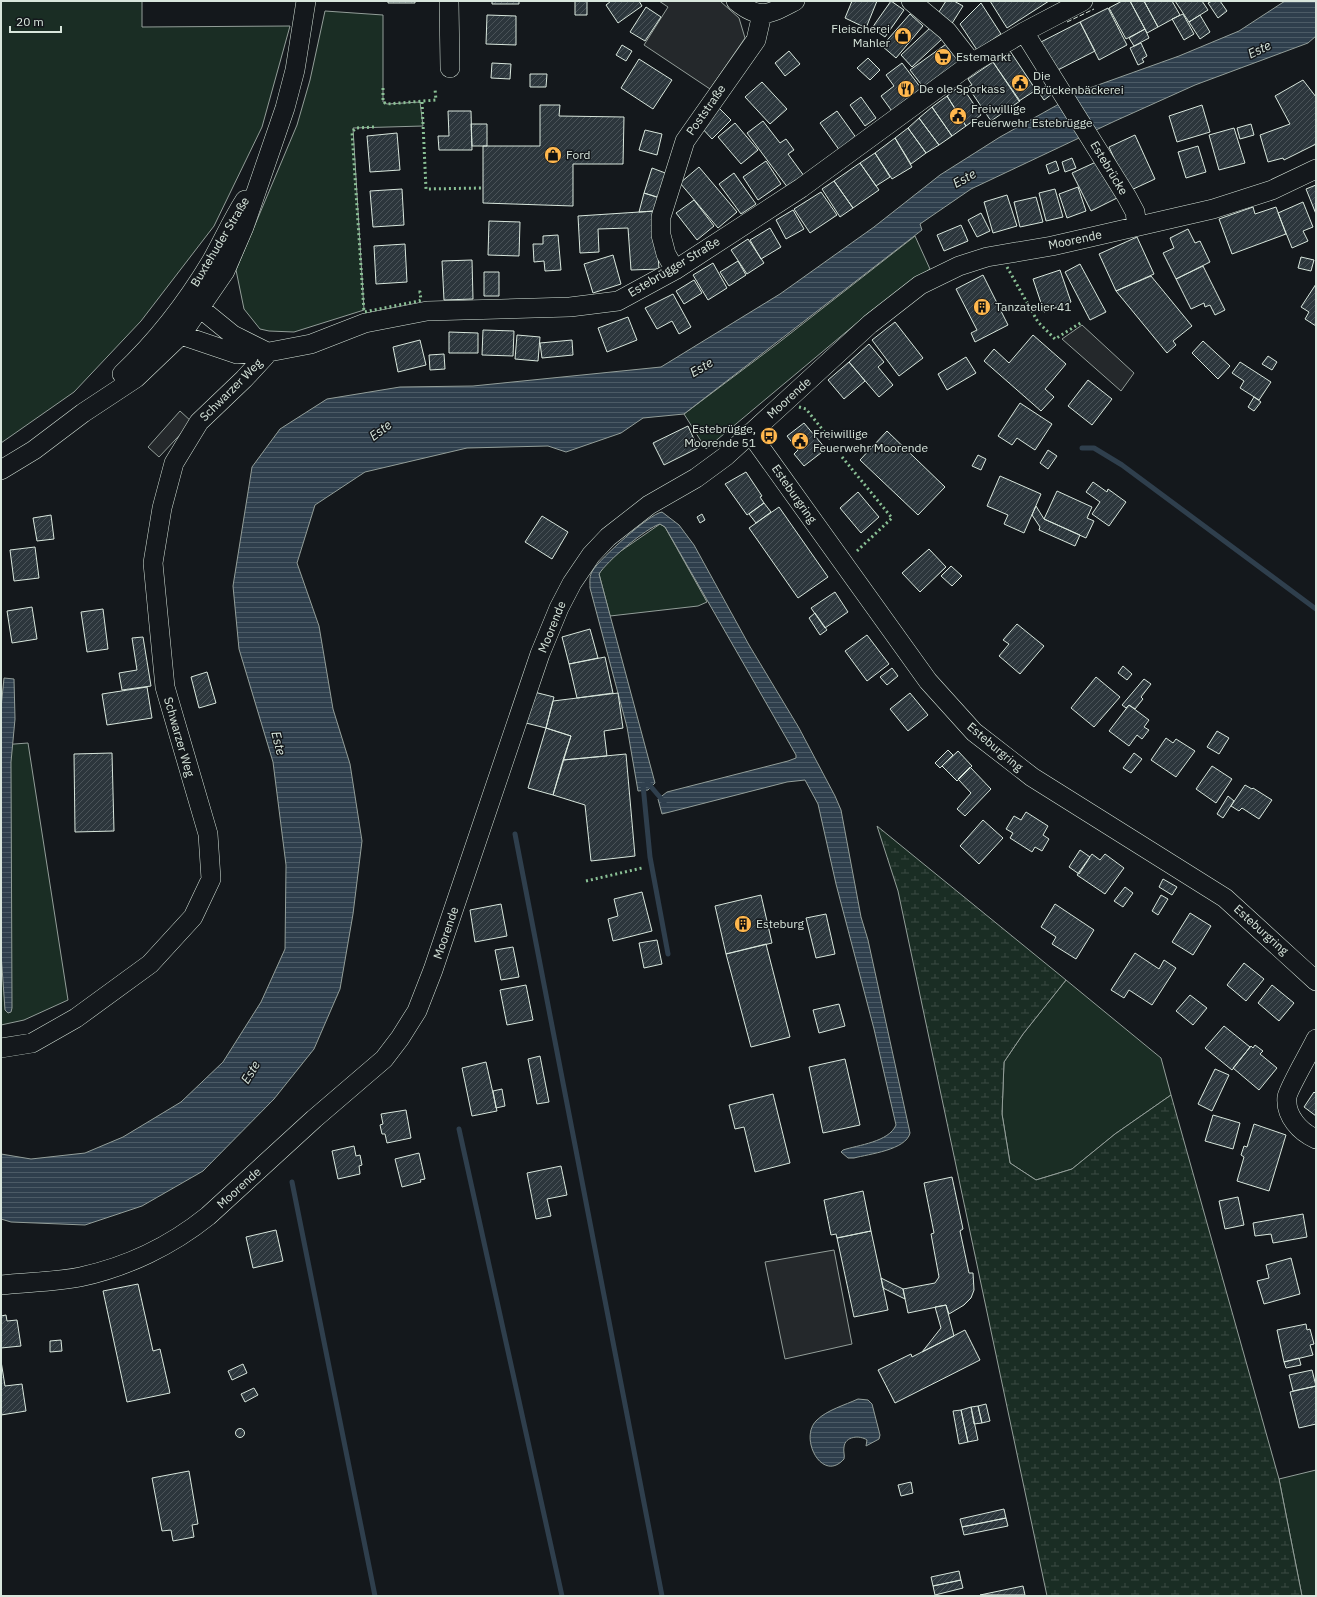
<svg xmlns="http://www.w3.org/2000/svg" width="1317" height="1597" viewBox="0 0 1317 1597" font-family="'IBM Plex Sans',sans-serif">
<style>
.green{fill:#1a2d24;stroke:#939e99}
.wetland{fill:url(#wetland-marsh);stroke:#939e99}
.parking{fill:#24282b;stroke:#939e99}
.water{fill:url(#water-rules);stroke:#939e99}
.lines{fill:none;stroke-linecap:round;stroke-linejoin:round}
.stream{stroke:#2f3f4d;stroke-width:5}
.building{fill:url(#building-hatch);stroke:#d8e6dc}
.minor-casing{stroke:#d8e6dc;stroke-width:20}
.minor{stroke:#14181c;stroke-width:19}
.hedge{stroke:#8ac095;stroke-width:3;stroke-dasharray:2 3;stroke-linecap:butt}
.fence{stroke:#d8e6dc;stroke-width:1;stroke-dasharray:5 2;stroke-linecap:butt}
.labels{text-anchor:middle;stroke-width:3;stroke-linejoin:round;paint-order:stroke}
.poi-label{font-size:12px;fill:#d8e6dc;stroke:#14181c;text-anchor:start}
.street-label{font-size:12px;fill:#d8e6dc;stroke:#14181c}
.water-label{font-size:13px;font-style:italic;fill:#d8e6dc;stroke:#14181c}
</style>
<defs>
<pattern id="wetland-marsh" width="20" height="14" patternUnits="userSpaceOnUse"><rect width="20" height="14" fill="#1a2d24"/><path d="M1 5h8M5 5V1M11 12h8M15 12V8" fill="none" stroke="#3b4b43"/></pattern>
<pattern id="water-rules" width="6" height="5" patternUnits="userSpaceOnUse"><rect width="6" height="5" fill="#2f3f4d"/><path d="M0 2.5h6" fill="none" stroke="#4c5b66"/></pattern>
<pattern id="building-hatch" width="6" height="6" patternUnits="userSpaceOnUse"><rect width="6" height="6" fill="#2c363c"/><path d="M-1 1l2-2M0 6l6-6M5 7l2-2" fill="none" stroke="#4a5358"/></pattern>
</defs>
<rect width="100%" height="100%" fill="#14181c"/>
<path class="green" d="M1,1H142V27L290,26L262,127L214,226L141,321L74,392L1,443Z
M325,11L383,15V102L387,104L420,102L423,126L353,128L364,310L294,332L269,331L260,329L244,309L236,270L297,125L310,80Z
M915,236L930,269L870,312L706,449L684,414L777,344Z
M660,524L665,527L707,602L698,606L610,616L599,574L605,562Z
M28,743L68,1000L24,1020L1,1025V745Z
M1066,980L1161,1058L1171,1095L1115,1134L1072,1169L1036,1180L1010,1163L1002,1114L1004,1062L1023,1034Z
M1316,1470V1596H1302L1279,1479Z"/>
<path class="wetland" d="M877,826L1066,980L1023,1034L1004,1062L1002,1114L1010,1163L1036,1180L1072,1169L1115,1134L1171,1095L1279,1479L1302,1596H1047L898,891Z"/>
<path class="parking" d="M659,1H720L739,18L745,38L710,89L644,45L668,7Z
M1082,325L1134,373L1121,391L1062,339Z
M180,411L192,422L159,457L148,447Z
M834,1250L852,1344L785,1359L765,1262Z"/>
<path class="water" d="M1285,1H1316V36L1308,43L1195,85L1115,121L971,189L920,224L922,230L684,414L643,418L621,433L566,452L548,446L467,448L365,472L315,505L297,563L319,626L333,709L350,764L362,841L353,914L340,989L314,1049L274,1099L203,1171L142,1206L85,1225L11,1222L1,1219V1154L31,1159L85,1153L123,1137L181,1102L223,1062L261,1002L285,949L286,865L273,762L239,649L233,586L252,467L280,429L327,399L400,387L473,386L661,367L780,294L874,227L940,175L1000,137L1084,90L1179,56L1239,31Z
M662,512L679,525L694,545L749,645L799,728L835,796L841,810L861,917L868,940L910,1133C906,1150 869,1154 854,1158H848L841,1152L843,1150C858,1145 889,1142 896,1125L874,1029L836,884L818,804L805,780L787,782L662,814L658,799L667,792L788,761L796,758V755L672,539L665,527L660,524C646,528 607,561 599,574L655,783L648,790L638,791L627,727L590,588C590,581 589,576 593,570C601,558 649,514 662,512Z
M4,678L14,679L15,719L11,762L12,1008L11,1012L8,1013L5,1010L1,953V708Z
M858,1399L868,1400L872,1404L880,1435L879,1439L866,1446L867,1440C860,1435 845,1436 844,1447C843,1451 845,1455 844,1459C822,1484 798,1437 817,1420C827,1410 845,1405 858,1399Z"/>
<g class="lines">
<path class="stream" d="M1082,448H1094L1122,465L1316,609
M647,782L664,802
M643,785L650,857L668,954
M515,834L662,1596
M459,1129L562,1596
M292,1182L375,1596"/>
</g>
<path class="building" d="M388,1H415V3H388Z
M492,1H519V4H492Z
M575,1H587V15H575Z
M611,1H639L642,6L618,23L606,5Z
M852,1H877L866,28L845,18Z
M891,1L904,10L885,37L872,28Z
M946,1H954L963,6L951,25L937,15Z
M990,1H1049L1007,28Z
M1122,1H1130L1145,29L1126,39L1109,8Z
M1130,1H1144L1158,27L1147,33Z
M1144,1H1172L1180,15L1158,27Z
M1175,1H1202L1208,10L1189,22Z
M1212,1H1220L1227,11L1218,18L1208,3Z
M981,3L1001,34L977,50L960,24Z
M646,7L661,17L645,41L630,32Z
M1108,8L1127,45L1099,60L1080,22Z
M910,14L923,26L896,58L882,46Z
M1183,14L1194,34L1184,40L1172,19Z
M487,15L516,16V45L486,44Z
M1200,15L1210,32L1200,39L1189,22Z
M1080,22L1095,51L1054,72L1039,43Z
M931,27L942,39L912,67L901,55Z
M1145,29L1149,38L1134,46L1129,38Z
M949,42L956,53L958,63L924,88L910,70Z
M1141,43L1147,56L1142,59L1144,62L1138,65L1130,48Z
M622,45L632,51L626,61L616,55Z
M789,51L800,64L785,76L775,63Z
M1010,51L1036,90L1019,101L993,62Z
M868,58L880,70L870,80L857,68Z
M639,59L672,80L653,109L621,88Z
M993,62L1020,101L991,121L968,87L972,85L968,79Z
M492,63L511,64L510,79L491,78Z
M902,63L924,92L894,114L881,96L894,86L886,75Z
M530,74H547L546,87H530Z
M1303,80L1316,97V144L1284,160L1283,158L1268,162L1260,135L1290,124L1275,96Z
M762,82L787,109L770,124L745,97Z
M961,85L981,115L966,126L947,96Z
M1046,86L1052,94L1044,100L1038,91Z
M947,96L966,126L952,136L932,107Z
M861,97L876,118L865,126L850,105Z
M540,105H560L559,116L624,117L623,164H573V206L483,203V146H540Z
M1202,105L1210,132L1177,142L1169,116Z
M932,107L952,136L939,145L919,118Z
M719,108L731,120L712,139L700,126Z
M448,111H471L472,150H439L438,136H449Z
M837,111L857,139L840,151L820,123Z
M919,118L939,145L926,153L908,128Z
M763,121L780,143L786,139L794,150L788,154L807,180L791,192L747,133Z
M735,123L758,150L741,164L718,137Z
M471,124H487V146H472Z
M1251,124L1254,135L1240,139L1237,128Z
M908,128L926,153L911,164L895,138Z
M1234,128L1245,163L1219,170L1209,135Z
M645,130L662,134L657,155L639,150Z
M397,133L400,170L370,172L367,136Z
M1135,135L1155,179L1129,191L1109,147Z
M895,138L912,167L892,179L875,153Z
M1198,146L1206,172L1186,178L1178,152Z
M875,153L890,177L876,186L860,163Z
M1072,158L1076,168L1065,172L1062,162Z
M766,161L781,184L758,200L743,177Z
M1056,161L1059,170L1049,174L1046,165Z
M1096,162L1117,198L1091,211L1072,173Z
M860,163L879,190L853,208L834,181Z
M699,167L737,212L718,228L680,183Z
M652,168L668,174L660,198L644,193Z
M734,173L756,204L741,214L719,184Z
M834,181L853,208L840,217L822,189Z
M1316,185V214L1306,189Z
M1078,187L1086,211L1067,218L1059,194Z
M402,189L404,225L373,227L370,191Z
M1055,189L1063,217L1046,221L1039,193Z
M821,192L837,215L810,233L794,209Z
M644,193L660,198L655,211L639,212Z
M1007,195L1017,226L993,233L984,202Z
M1036,197L1043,222L1020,227L1014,202Z
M694,200L714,226L697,240L676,213Z
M1303,202L1313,227L1303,231L1308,241L1292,248L1278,213Z
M1253,207L1255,214L1276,207L1286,234L1232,254L1219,219Z
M793,210L804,229L786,239L776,220Z
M655,211L659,269L631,270L628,228L598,229L599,252L580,253L578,216Z
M981,213L990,231L977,237L968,220Z
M489,221L520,222L519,256L488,255Z
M961,225L968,241L944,251L937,235Z
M770,228L781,247L761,259L750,240Z
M1188,229L1195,243L1200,241L1210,262L1176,279L1163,253L1174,248L1170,238Z
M558,235L561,270L545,271L544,261L534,262L533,244H543V236Z
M1137,237L1154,274L1116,291L1099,254Z
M748,239L764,263L747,274L731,250Z
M405,244L407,282L376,284L374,246Z
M613,255L621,284L593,293L584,264Z
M1301,257L1314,260L1311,271L1298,268Z
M472,260L473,299L444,300L442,261Z
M738,261L746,275L729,286L720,272Z
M713,263L727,288L708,300L693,275Z
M1080,264L1106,312L1090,320L1065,272Z
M1203,266L1225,310L1215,315L1210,305L1205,307L1204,303L1191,309L1176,279Z
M1060,270L1071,302L1044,312L1033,279Z
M484,272H499V296H484Z
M983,275L1008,325L975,342L971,333L977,330L956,289Z
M1151,276L1192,326L1173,341L1176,345L1167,353L1116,291Z
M694,280L702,293L684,304L676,291Z
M1316,284V326L1305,319L1309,312L1301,307Z
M673,294L691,327L679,334L672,321L657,329L645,308Z
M628,317L637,340L607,352L598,328Z
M895,322L923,358L899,376L872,340Z
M483,330L514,331L513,356L482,355Z
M449,332L478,333V353H449Z
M517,335L540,337L538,361L515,359Z
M1033,335L1066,364L1045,389L1054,397L1041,411L984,361L994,349L1009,363Z
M420,340L426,365L398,372L393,347Z
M572,340L573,355L542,358L540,343Z
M1203,341L1230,366L1218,379L1192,353Z
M869,344L884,362L878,367L893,385L879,397L849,362Z
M444,354L445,369L430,370L429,355Z
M1268,356L1277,362L1272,370L1262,364Z
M966,357L976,373L947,390L938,374Z
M849,362L865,381L844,399L828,380Z
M1240,362L1271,382L1259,400L1240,388L1244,381L1232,373Z
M1088,380L1112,399L1092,425L1068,406Z
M1254,397L1261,402L1254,411L1248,407Z
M1020,403L1052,424L1035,450L1017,438L1012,445L998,436Z
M804,423L826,449L804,466L794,454L798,450L787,436Z
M688,426L698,448L664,465L653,443Z
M887,431L945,487L918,515L860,460Z
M1048,450L1057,456L1048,469L1040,463Z
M978,455L986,459L981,470L972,466Z
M746,472L762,496L760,497L764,503L747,515L725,484Z
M1000,476L1041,494L1024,533L1004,524L1008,515L987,506Z
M1093,482L1107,492L1108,489L1126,502L1109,526L1092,514L1100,502L1086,492Z
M1057,491L1092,507L1087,518L1094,521L1086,538L1044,519Z
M858,492L879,517L861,533L840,508Z
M764,503L771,512L756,523L749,514Z
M1036,506L1044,519L1080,535L1075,546L1039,530L1040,527L1032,515Z
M779,507L828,577L798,598L749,528Z
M702,514L705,520L700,523L697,517Z
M51,515L54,539L37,541L33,518Z
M542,516L568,532L552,559L525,542Z
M35,547L39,578L14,581L10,550Z
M929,549L946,567L920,592L902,573Z
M951,566L962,576L952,586L941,576Z
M835,592L848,612L825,628L811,608Z
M32,607L37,639L12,643L7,611Z
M103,609L108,649L87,652L81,612Z
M815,613L827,630L820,635L809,618Z
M1017,624L1044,646L1020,674L999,656L1009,644L1003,640Z
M590,629L598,658L569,664L562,637Z
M867,635L889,664L867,681L845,651Z
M143,637L151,686L122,690L119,673L137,670L132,638Z
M605,657L613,693L577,698L569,664Z
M1123,666L1132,674L1127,680L1118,673Z
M892,668L898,676L887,685L880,677Z
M207,672L216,703L199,708L191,677Z
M1096,677L1120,697L1094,727L1071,708Z
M1144,679L1151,684L1141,697L1143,699L1135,709L1129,705L1126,708L1122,705Z
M147,687L152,718L107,725L102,694Z
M534,692L554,697L546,728L526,723Z
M618,693L623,728L604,731L607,756L563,760L571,736L546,728L553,701Z
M910,693L928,715L908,731L890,709Z
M1129,705L1149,720L1144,727L1149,730L1142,739L1137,735L1129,746L1109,731Z
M546,728L571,736L553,795L528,788Z
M1217,731L1229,738L1219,754L1207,747Z
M1166,738L1173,743L1176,739L1195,751L1176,777L1151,760Z
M948,750L953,755L940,768L935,763Z
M958,751L972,766L957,781L942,766Z
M112,753L114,831L75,832L74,754Z
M1134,753L1142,759L1131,773L1123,768Z
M626,754L635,856L591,861L585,805L553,795L563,760Z
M1212,766L1232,779L1216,803L1196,789Z
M970,767L991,789L965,816L957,809L971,793L958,779Z
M1245,785L1252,789L1253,788L1272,800L1259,819L1242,808L1239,811L1231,806Z
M1228,796L1234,801L1223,818L1217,814Z
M1026,812L1048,826L1043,835L1049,839L1042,851L1035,847L1032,852L1010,838L1013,833L1006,829L1014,816L1021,820Z
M983,820L1003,838L979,864L960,846Z
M1080,850L1090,857L1079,874L1069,867Z
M1092,854L1100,860L1105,854L1124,868L1105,894L1077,875Z
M1163,879L1177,887L1172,895L1159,887Z
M1125,887L1133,893L1123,907L1114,901Z
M642,892L652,931L613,941L608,919L618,916L614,899Z
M761,895L772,943L726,954L715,906Z
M1161,895L1168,899L1158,915L1152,911Z
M501,904L507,936L475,942L470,910Z
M1055,904L1094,930L1076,959L1052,944L1056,937L1041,927Z
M1190,913L1211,926L1193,955L1172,942Z
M826,914L835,954L816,958L806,918Z
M657,940L662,964L644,968L639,943Z
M766,944L790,1037L751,1047L726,954Z
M513,947L519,977L501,980L495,950Z
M1135,953L1159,969L1164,960L1176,968L1152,1005L1129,990L1124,998L1111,990Z
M1244,963L1264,979L1246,1001L1227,985Z
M526,985L533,1020L507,1025L500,990Z
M1272,985L1294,1003L1279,1021L1258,1003Z
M1190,995L1207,1008L1193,1025L1176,1011Z
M839,1004L845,1026L819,1033L813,1010Z
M1224,1026L1250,1047L1232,1070L1205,1048Z
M1255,1045L1263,1051L1260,1054L1277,1068L1259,1090L1233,1068L1251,1046L1253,1048Z
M540,1056L549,1102L537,1104L528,1059Z
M845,1059L860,1125L823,1133L809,1067Z
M486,1062L497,1111L472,1116L462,1068Z
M1215,1069L1229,1075L1212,1111L1198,1104Z
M502,1089L505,1106L496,1108L493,1091Z
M1314,1092L1316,1094V1116L1304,1107Z
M773,1094L790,1163L755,1172L744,1127L735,1129L729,1105Z
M406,1110L411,1138L387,1143L385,1134H382L380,1125L383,1124L381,1114Z
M1213,1115L1240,1123L1233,1149L1205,1141Z
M1254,1124L1286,1135L1269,1191L1237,1181L1244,1157L1241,1155L1244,1146L1247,1147Z
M354,1146L356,1156L360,1155L362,1165L359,1166L360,1174L338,1179L332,1151Z
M419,1153L425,1179L420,1180L421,1182L402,1187L395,1159Z
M561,1166L567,1195L547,1199L551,1216L536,1219L527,1173Z
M952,1177L963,1229L960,1231L969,1273H973L974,1290L971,1298L964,1305L949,1314L946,1305L908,1313L903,1289L935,1283L939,1277L931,1234L934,1233L924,1183Z
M863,1191L871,1231L837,1238L836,1234L831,1235L824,1200Z
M1238,1197L1244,1225L1225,1229L1219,1201Z
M1303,1214L1307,1237L1273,1243L1271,1234L1255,1236L1253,1223Z
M276,1230L283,1261L253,1268L246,1237Z
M871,1231L888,1310L854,1317L837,1238Z
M1291,1258L1300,1294L1264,1304L1257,1281L1269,1278L1266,1265Z
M881,1278L903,1289L905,1299L883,1288Z
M138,1284L153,1351L160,1349L170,1393L127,1402L103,1291Z
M946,1305L954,1336L922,1352L941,1328L935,1307Z
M6,1315L7,1321L17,1320L21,1346L1,1348V1316Z
M1306,1324L1307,1330L1310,1329L1314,1344L1310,1345L1313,1355L1284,1362L1277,1330Z
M965,1330L980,1360L895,1403L878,1370L911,1354L912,1357Z
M61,1340L62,1351L50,1352V1341Z
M1299,1358L1301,1365L1286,1368L1284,1362Z
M1,1361L5,1386L22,1384L26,1411L1,1415Z
M243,1364L247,1373L232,1380L228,1371Z
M1312,1370L1316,1386L1293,1391L1289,1375Z
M1316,1386V1424L1299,1428L1290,1392Z
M254,1388L258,1395L245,1402L241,1394Z
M986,1404L990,1421L982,1423L978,1406Z
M978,1406L982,1423L974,1424L971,1407Z
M971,1407L978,1440L968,1442L961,1410Z
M961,1410L968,1442L959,1444L953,1411Z
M235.5 1433a4.5 4.5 0 1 1 9 0a4.5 4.5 0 1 1-9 0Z
M189,1471L198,1524L192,1525L194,1537L173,1541L171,1530L162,1531L152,1478Z
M911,1482L913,1493L901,1496L898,1485Z
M1004,1509L1006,1518L962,1527L960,1519Z
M1006,1518L1008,1526L964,1535L962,1527Z
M959,1571L961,1580L933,1586L931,1577Z
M961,1580L963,1588L935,1595L933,1586Z
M1023,1586L1025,1595H980Z"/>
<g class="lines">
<defs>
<path id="minor" d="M449,1L450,68
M736,1C760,21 770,14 795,1
M911,1L947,31L972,63
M1024,32L1127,197L1135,212L1137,226
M675,270L666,254L661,235V217L685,141L756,40L762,14
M190,300L233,335L267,352
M169,324L181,335L237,354L269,352L311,344L365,323L427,311L570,307L618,301L675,270L801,188L972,63L1024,32L1083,1
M122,374C157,341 187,302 211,262C223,241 232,220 245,200
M750,433L928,681L974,732L1032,777L1225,898L1316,981
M1,470L34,450L83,413L136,378L181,335L225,271L244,227L285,108L295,70L306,1
M1316,1039C1311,1050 1288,1089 1287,1097C1285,1116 1300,1132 1316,1139
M1,1048L32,1043L76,1018L150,964L193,917L211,879L208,834L165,687L153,563L162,508L174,463L199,422L244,379L269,352
M1,1285C27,1282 55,1282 80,1277C127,1267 172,1245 208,1216L314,1119L384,1059L400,1038L417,1011L433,970L540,654L559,608L572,583L591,555L608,537L649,505L696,478L726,456L870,324L920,285L959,266L987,257L1052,246L1213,209L1272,190L1316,169"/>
</defs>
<use href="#minor" class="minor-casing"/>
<use href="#minor" class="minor"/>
<path class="hedge" d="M383,88V102L387,104L436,100L435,89
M422,102L426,189L481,188
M374,127L356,128L352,132L364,312L419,301L421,300L420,292H416
M1007,267L1038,322L1055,339L1082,322
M799,407L806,409L830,439
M842,457L892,518L857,551
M586,881L642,868"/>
<path class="fence" d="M1067,22L1094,9"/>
</g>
<defs>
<symbol id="shop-disc" viewBox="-11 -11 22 22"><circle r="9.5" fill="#ffb74d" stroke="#14181c"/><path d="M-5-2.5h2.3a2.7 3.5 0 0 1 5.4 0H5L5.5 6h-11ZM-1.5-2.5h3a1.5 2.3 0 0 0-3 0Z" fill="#111"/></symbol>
<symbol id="supermarket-disc" viewBox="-11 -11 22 22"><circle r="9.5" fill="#ffb74d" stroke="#14181c"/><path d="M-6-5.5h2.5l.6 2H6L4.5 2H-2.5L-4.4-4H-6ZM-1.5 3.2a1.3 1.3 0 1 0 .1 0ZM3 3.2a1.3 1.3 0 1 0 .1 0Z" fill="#111"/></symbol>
<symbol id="civic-disc" viewBox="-11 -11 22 22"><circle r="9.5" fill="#ffb74d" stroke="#14181c"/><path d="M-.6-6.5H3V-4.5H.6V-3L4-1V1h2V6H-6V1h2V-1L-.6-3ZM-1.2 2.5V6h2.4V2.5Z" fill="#111"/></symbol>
<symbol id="restaurant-disc" viewBox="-11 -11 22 22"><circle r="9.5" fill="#ffb74d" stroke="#14181c"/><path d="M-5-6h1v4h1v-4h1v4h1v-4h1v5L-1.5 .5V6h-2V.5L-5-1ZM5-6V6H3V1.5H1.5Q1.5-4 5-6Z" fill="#111"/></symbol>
<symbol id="building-disc" viewBox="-11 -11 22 22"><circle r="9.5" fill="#ffb74d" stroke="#14181c"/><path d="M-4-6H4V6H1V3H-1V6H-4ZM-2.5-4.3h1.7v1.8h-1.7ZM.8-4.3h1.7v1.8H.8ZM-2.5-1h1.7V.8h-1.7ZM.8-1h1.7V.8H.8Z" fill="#111"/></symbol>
<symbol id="bus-disc" viewBox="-11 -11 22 22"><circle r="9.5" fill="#ffb74d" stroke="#14181c"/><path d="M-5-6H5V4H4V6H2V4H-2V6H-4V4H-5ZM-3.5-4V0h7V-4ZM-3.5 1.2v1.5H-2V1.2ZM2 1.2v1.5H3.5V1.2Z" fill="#111"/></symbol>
</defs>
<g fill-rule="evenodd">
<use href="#shop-disc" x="893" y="26" width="20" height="20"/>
<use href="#supermarket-disc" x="933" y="47" width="20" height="20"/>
<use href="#civic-disc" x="1010" y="73" width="20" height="20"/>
<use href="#restaurant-disc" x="896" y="79" width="20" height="20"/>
<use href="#civic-disc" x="948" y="106" width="20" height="20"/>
<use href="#shop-disc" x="543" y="145" width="20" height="20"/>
<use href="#building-disc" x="972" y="297" width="20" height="20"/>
<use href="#bus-disc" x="759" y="426" width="20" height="20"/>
<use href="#civic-disc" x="790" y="431" width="20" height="20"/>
<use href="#building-disc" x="733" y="914" width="20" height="20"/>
</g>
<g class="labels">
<g class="poi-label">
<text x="890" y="33" text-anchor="end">Fleischerei<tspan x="890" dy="14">Mahler</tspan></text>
<text x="956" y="61">Estemarkt</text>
<text x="1033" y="80">Die<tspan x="1033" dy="14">Brückenbäckerei</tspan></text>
<text x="919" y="93">De ole Sporkass</text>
<text x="971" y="113">Freiwillige<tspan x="971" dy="14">Feuerwehr Estebrügge</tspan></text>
<text x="566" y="159">Ford</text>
<text x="995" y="311">Tanzatelier 41</text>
<text x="756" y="433" text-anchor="end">Estebrügge,<tspan x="756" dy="14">Moorende 51</tspan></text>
<text x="813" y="438">Freiwillige<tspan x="813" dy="14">Feuerwehr Moorende</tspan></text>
<text x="756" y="928">Esteburg</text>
</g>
<g class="street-label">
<text transform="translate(706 110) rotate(-55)" y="4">Poststraße</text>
<text transform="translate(1109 168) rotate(59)" y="4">Estebrücke</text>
<text transform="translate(1075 240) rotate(-12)" y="4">Moorende</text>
<text transform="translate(220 242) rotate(-59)" y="4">Buxtehuder Straße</text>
<text transform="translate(674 267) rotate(-31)" y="4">Estebrügger Straße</text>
<text transform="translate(231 390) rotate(-45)" y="4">Schwarzer Weg</text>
<text transform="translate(789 398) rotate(-42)" y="4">Moorende</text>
<text transform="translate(794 494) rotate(55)" y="4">Esteburgring</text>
<text transform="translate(552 627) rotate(-68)" y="4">Moorende</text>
<text transform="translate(179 737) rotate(74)" y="4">Schwarzer Weg</text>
<text transform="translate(995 747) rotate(40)" y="4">Esteburgring</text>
<text transform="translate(1261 930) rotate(42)" y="4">Esteburgring</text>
<text transform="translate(446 933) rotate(-71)" y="4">Moorende</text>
<text transform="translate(239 1188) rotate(-42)" y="4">Moorende</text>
</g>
<g class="water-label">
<text transform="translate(1259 49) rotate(-26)" y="5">Este</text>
<text transform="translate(964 178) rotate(-30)" y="5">Este</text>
<text transform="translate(701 367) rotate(-31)" y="5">Este</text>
<text transform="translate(380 430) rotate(-37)" y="5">Este</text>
<text transform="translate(279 743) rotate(76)" y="5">Este</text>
<text transform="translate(250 1072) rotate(-59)" y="5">Este</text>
</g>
</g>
<rect width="1317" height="1597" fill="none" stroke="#d8e6dc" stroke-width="4"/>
<path d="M10 26v6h51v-6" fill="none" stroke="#d8e6dc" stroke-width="2"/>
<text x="16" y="26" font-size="12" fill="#d8e6dc" stroke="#14181c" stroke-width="3" paint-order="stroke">20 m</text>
</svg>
